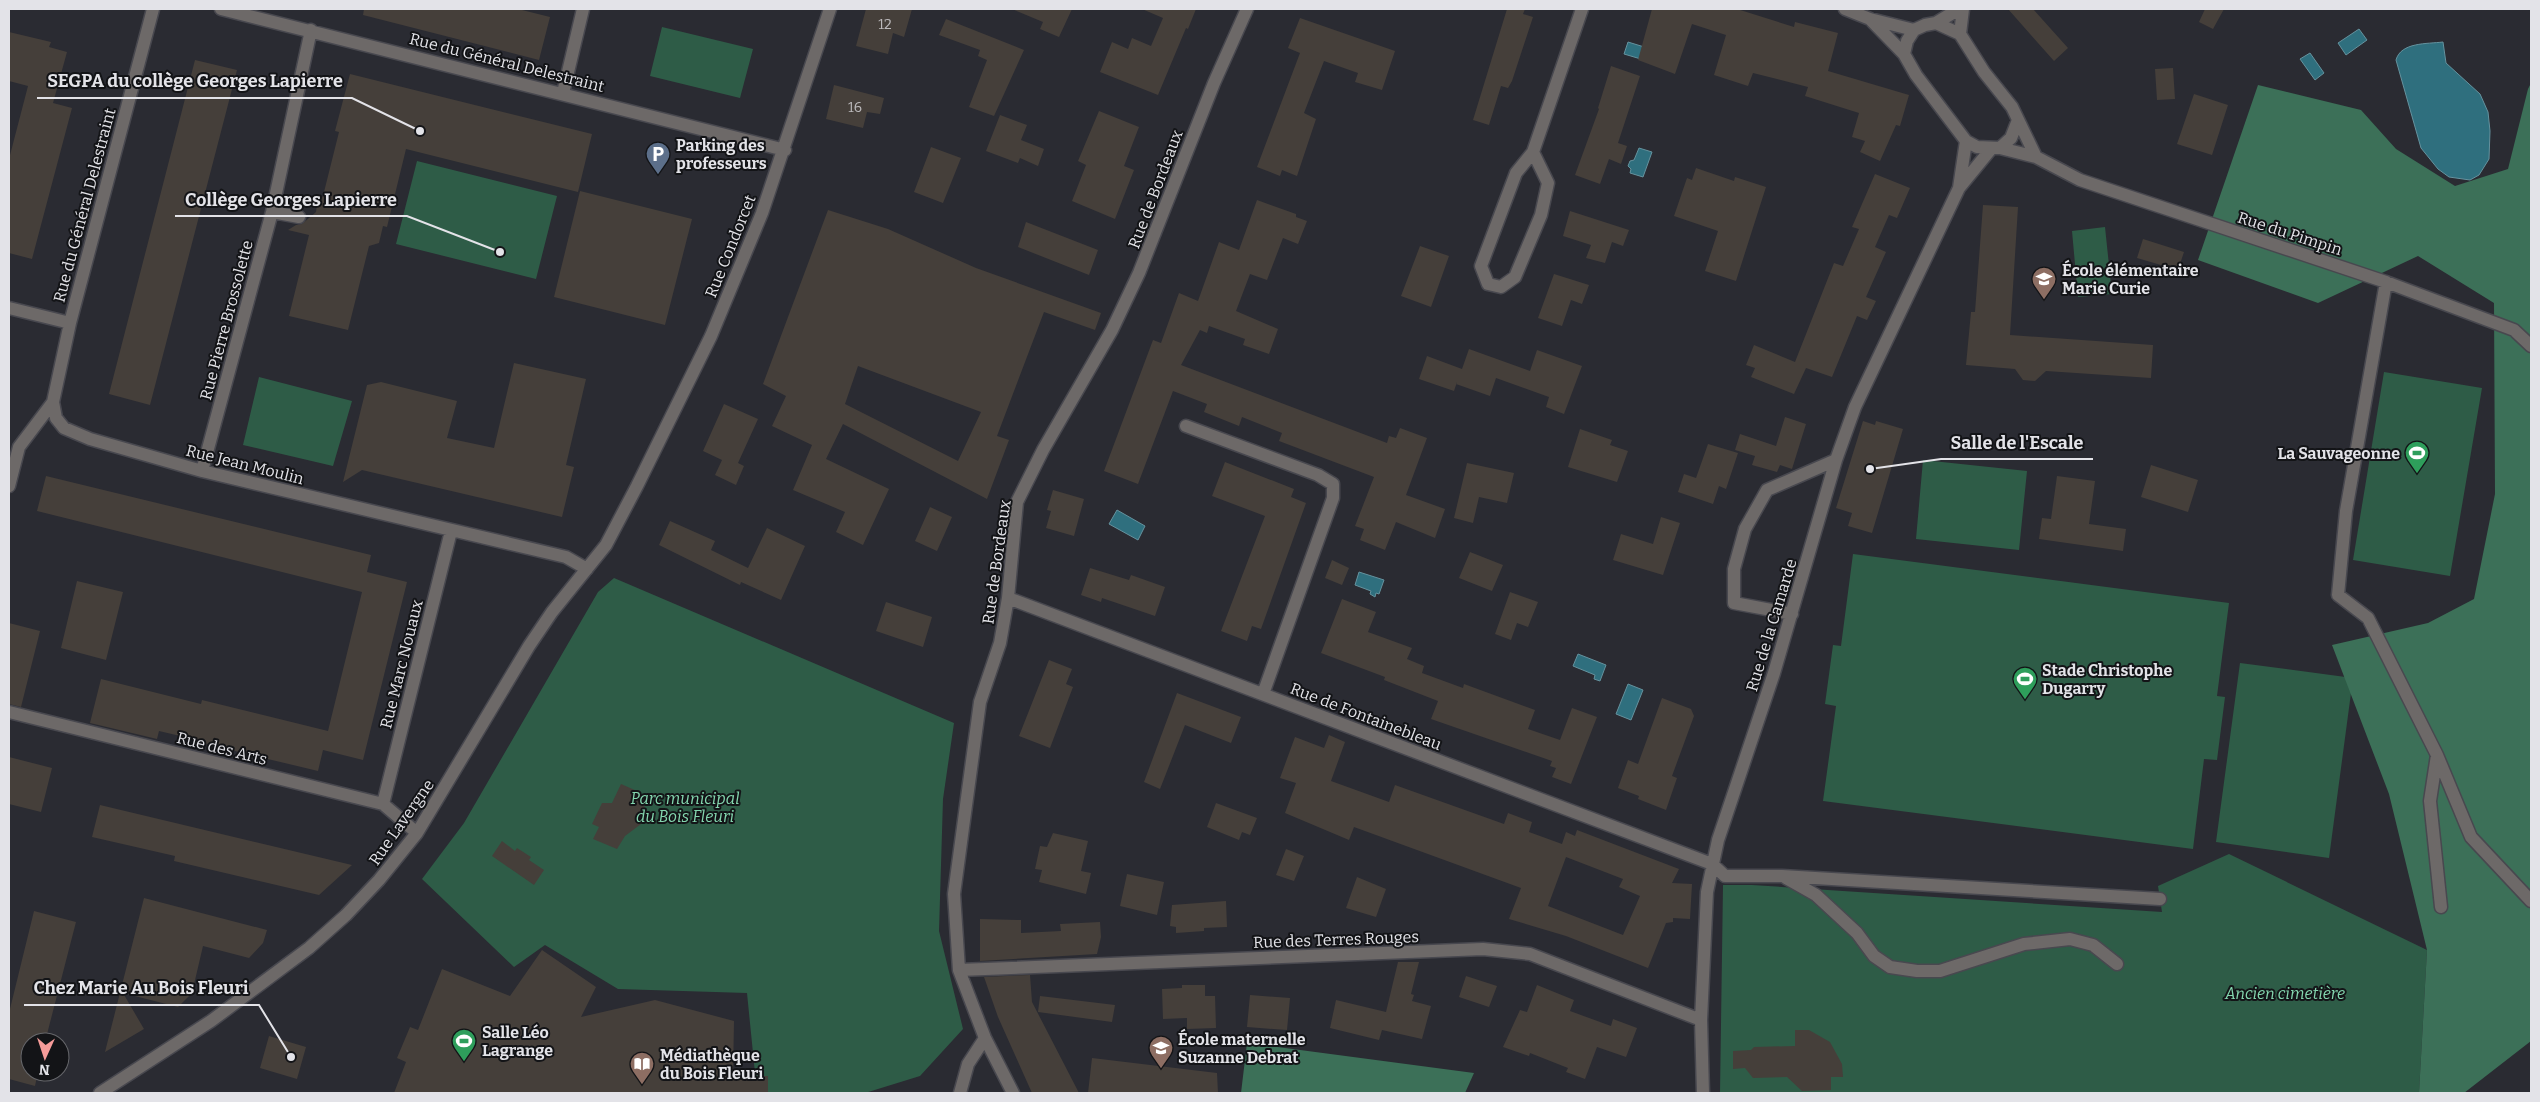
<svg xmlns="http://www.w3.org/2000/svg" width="2540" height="1102" viewBox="0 0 2540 1102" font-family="Bitter,serif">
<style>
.green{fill:#2e5c47}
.forest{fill:#3c7058}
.water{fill:#2f6f7e;stroke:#65929e}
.building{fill:#453f3a;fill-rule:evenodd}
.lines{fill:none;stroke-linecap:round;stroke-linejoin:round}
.minor-casing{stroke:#48484f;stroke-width:15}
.minor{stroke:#6d6968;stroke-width:12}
.labels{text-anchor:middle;stroke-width:4;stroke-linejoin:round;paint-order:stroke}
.number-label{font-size:14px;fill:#bcbabc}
.street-label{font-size:16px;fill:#e3e3e8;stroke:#131417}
.poi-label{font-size:16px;font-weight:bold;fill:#e3e3e8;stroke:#131417;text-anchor:start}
.park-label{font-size:16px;font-style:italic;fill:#84d7af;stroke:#131417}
.leader{fill:none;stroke:#e3e3e8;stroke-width:2}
.callout-dot{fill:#e3e3e8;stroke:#131417;stroke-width:2}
.callout-label{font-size:18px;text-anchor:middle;font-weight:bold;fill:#e3e3e8;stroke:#131417;stroke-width:4;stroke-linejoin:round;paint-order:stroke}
</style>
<rect width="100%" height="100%" fill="#2a2b32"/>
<path class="green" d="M662,27L753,49L740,98L650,76Z
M417,161L557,196L536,279L396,244Z
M2105,227L2112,294L2078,297L2072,231Z
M2384,372L2482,388L2450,576L2353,560Z
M259,377L352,401L333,466L243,445Z
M1923,460L2027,471L2019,550L1916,539Z
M1853,554L2229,603L2217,696L2225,697L2217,760L2204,759L2193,849L1823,801L1836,706L1825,704L1833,645L1841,646Z
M614,578L954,723L943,799L939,931L963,1029L920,1076L865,1093H757L747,993L618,989L545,945L514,967L422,879L464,823L598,592Z
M2240,663L2353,678L2329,858L2216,842Z
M2229,854L2427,950L2419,1093H1720L1723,885H1752L2162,912L2158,886Z"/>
<path class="forest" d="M2531,83V1041L2464,1093H2419L2427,950L2389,794L2332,645L2428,623L2474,599L2495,494L2494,303L2418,256L2318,303L2198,260L2258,85L2361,110L2396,149L2455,186L2508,169L2528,89Z
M1247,1043L1474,1073L1465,1093H1241Z"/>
<path class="water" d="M2359,29L2367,40L2346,55L2338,43Z
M1628,42L1654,50L1651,62L1624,54Z
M2443,42L2446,63L2480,94L2488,112L2490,131L2489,159L2479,175L2470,180L2449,177L2438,169L2421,148L2396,60C2401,42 2427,44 2443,42Z
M2310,53L2324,73L2315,80L2300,59Z
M1639,148L1652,152L1643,177L1630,173L1631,169L1628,166L1630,161L1634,160Z
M1117,510L1145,526L1138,540L1109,524Z
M1359,572L1384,580L1379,594L1376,593L1375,597L1370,594L1371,591L1355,585Z
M1578,654L1606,665L1600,681L1594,679L1595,675L1573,666Z
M1628,684L1643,690L1631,720L1616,714Z"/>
<path class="building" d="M364,9H518L550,17L539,60L363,15Z
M866,9H912L904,37L893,33L888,54L856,46Z
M1012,9H1072L1059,37L1040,29L1043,22Z
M1142,9H1196L1188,29L1186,28L1158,95L1100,72L1112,42L1128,49L1132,38L1151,46L1163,18Z
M1507,9H1525L1523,14L1533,17L1512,81L1508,88L1501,86L1489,125L1473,120Z
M1652,9H1737L1794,27L1795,22L1838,33L1828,71L1909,95L1900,126L1896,125L1880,161L1860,152L1865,141L1852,137L1859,113L1805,96L1808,87L1753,73L1748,86L1714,75L1726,35L1692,24L1675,74L1638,60Z
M2008,9H2033L2068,48L2054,61Z
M2205,9H2224L2213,29L2199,22Z
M1300,18L1395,51L1382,90L1355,82L1358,73L1324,61L1304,113L1316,119L1297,176L1282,170L1280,176L1257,167L1300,53L1288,48Z
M946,19L1024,50L994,116L969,107L987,60L978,56L980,50L939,35Z
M9,32L51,42L49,47L67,52L53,103L72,108L32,259L9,253V159L28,86L9,81Z
M195,60L237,70L150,405L109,394Z
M1611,66L1640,76L1618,143L1627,146L1621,164L1609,159L1600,184L1575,175L1599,109L1598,108Z
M2173,68L2175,99L2157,100L2155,69Z
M350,74L592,134L578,192L406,149L387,227L383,226L379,243L369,246L348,330L289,316L309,235L288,230L296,225L302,224L316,212L317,205L323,196L339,132L335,131Z
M834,85L884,98L880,114L867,112L863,128L826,119Z
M2194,94L2228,105L2212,155L2177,144Z
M1099,111L1139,127L1124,166L1134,170L1115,219L1072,201L1086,165L1078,161Z
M1000,115L1027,125L1021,140L1044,149L1038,166L1020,158L1018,163L986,151Z
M931,147L961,158L943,203L914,192Z
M1696,168L1734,181L1735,177L1766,187L1736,281L1705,271L1718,231L1674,216L1687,178L1692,180Z
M1875,174L1910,188L1897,218L1889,215L1875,247L1886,252L1866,297L1876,301L1867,320L1857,316L1832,377L1806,368L1794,394L1751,377L1755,368L1746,365L1754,345L1795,362L1834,263L1843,266L1859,229L1852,227Z
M580,191L692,219L665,325L554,297Z
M1257,200L1296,214V217L1307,221L1298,244L1283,238L1267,280L1250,274L1236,311L1278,329L1269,354L1243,345L1245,339L1209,326L1207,333L1200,330L1181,365L1387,443L1389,436L1396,438L1400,428L1427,438L1406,495L1445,509L1435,538L1396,522L1385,550L1360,540L1364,529L1355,526L1374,477L1279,441L1282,433L1242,417L1239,426L1204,412L1207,404L1173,391L1138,484L1104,471L1153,340L1161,343L1179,293L1198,301L1219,242L1239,250Z
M1983,205L2018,207L2010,335L2153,345L2151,378L2046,371L2035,381L2023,380L2015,369L1966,365L1971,312H1975Z
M828,210L888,229L976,268L1101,313L1095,330L1044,312L997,436L1009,440L987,499L843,424L826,459L889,489L863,545L836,532L845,512L793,490L812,445L772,426L786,396L763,384ZM858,366L981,412L958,461L845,404Z
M1570,211L1629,230L1623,246L1612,242L1605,263L1586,258L1591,245L1563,236Z
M1026,222L1098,250L1089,275L1018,247Z
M2143,239L2184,252L2178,270L2137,258Z
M1420,246L1449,256L1431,307L1401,296Z
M1554,274L1589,285L1582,304L1571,300L1562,326L1538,318Z
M1469,349L1530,371L1537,350L1582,366L1564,414L1546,407L1549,397L1496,378L1490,396L1456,384L1457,382L1454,391L1419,379L1427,356L1462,369Z
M514,363L586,379L566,465L574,467L562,517L362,470L343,482L367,385L381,382L457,401L447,438L494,448Z
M724,404L758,419L738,463L744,466L736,485L715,475L722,460L703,451Z
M1785,417L1806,424L1792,469L1780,465L1777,472L1752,465L1755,456L1735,450L1740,434L1776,446Z
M1863,421L1875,425L1876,421L1903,429L1872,533L1848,526L1852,513L1836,508Z
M1580,429L1612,440L1610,445L1628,451L1617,482L1568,467Z
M1708,444L1738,453L1726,489L1719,486L1713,504L1678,492L1684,474L1696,478Z
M1225,462L1294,489L1291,497L1306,503L1261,629L1252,626L1247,641L1221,631L1265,516L1212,496Z
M1467,463L1514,473L1507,503L1479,497L1473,523L1454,518Z
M2151,465L2198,480L2188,512L2141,497Z
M46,476L371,555L367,572L407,582L363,760L323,750L318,771L193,741V739L159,731L157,739L90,723L101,679L201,704L202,700L328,731L362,592L37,511Z
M2057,476L2095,481L2089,524L2126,529L2123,551L2039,539L2042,518L2051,519Z
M1053,490L1084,499L1074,536L1046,528L1051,511L1047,510Z
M930,507L952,517L937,551L915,541Z
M1661,517L1680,523L1663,575L1613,560L1621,534L1653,544Z
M670,521L715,541L711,550L748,568L767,528L805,546L781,600L741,582L740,585L659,545Z
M1470,552L1503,565L1492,591L1459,578Z
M1332,560L1349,568L1342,585L1325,578Z
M1090,568L1129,580L1131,575L1165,587L1155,616L1102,598L1101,602L1081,595Z
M77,581L123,592L106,660L61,648Z
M1510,592L1538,602L1528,627L1517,623L1511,640L1495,634Z
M1342,599L1376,612L1368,632L1412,648L1407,659L1424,666L1422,673L1463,688L1464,684L1535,710L1528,729L1560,740L1572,708L1597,717L1571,784L1552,777L1556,768L1550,766L1552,761L1431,719L1438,701L1384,680L1385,677L1321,653Z
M886,602L932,617L923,647L876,631Z
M9,623L40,631L21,707L9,704Z
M1049,660L1072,669L1066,684L1073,687L1050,748L1019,736Z
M1177,693L1241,717L1231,743L1185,725L1160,789L1144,782Z
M1662,698L1691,709L1694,716L1672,776L1677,778L1666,810L1638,799L1639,796L1618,788L1628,760L1638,764Z
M1329,735L1345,742L1331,781L1389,802L1395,785L1504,824L1508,813L1532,822L1529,832L1562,844L1566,832L1575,836L1577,830L1679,869L1672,883L1692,884L1690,919L1673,918V922L1666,923L1648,968L1566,936L1509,919L1521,888L1354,827L1349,840L1285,813L1296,783L1280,778L1295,737L1324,748ZM1566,857L1623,879L1619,887L1640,896L1623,935L1548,906Z
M9,757L52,768L41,812L9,804Z
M621,784L637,791L647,812L641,824L625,836L617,849L593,839L599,827L592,824L602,803H612Z
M1216,803L1257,818L1250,835L1242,832L1239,840L1207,827Z
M100,805L352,865L319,895L174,861L175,856L92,837Z
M1053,833L1088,841L1081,871L1091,873L1086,894L1039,882L1042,870L1035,869L1040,846L1047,847Z
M502,841L515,851L517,848L531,857L529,860L544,870L534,885L492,856Z
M1286,849L1304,856L1294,881L1276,875Z
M1127,874L1164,882L1157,915L1120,906Z
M1357,877L1386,889L1376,917L1346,908Z
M144,898L267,930L263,943L249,958L203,946L192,993L178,1007L123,993L144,1029L105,1052Z
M1226,901L1227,927L1204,928V931L1176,933V927L1170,926L1172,905Z
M34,911L76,922L45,1042H30V1072H38L35,1086L9,1079V1013Z
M980,919L1021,920V933L1061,931L1060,924L1100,922L1101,937L1097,954L980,961Z
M542,950L596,987L581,1017L655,1000L734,1021L733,1076H768V1093H394L406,1062L397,1058L410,1027L418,1030L442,969L510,996Z
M1398,962H1419L1411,994L1414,995L1412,1001L1431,1006L1422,1039L1382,1030L1379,1040L1330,1028L1336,1000L1386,1012Z
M1030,975L1032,1002L1079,1093H1032L998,1017L984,977Z
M1466,976L1497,986L1489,1007L1459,997Z
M1182,985H1205V996H1215L1216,1028L1187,1029V1018L1163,1019L1162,989L1182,988Z
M1537,985L1574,1000L1570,1011L1611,1026L1613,1019L1637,1028L1626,1057L1597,1047L1585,1079L1566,1072L1568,1068L1530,1053L1529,1056L1503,1047L1520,1010L1527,1012Z
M1250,995L1290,998L1287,1030L1247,1027Z
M1040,996L1115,1005L1112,1022L1038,1012Z
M1795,1030H1809L1830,1042L1842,1064L1843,1077H1831V1090L1802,1091L1787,1077L1753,1078L1745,1068L1733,1069V1051L1751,1050L1754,1047L1795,1046Z
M269,1036L306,1047L297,1079L260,1068Z
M1092,1058L1217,1073L1218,1093H1088Z"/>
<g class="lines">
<defs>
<path id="minor" d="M221,9L785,150
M1845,9L1870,19L1914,30
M1870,19L1904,54L1916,75L1966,141L1977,147L2000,148L2011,138L2018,120
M1936,23L1959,9
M1960,34L1963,9
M1904,54L1907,41L1914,30L1925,25L1936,23L1960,34L1984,72L2012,107L2036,157
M563,93L583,9
M2000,148L2036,157L2080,180L2386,282L2514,330L2531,346
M1533,152L1548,183L1541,215L1515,277L1501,287L1488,284L1481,266L1516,173L1533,152L1582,9
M1959,188L1966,141
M272,212L299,217
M2386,282L2346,511L2338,595L2368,618L2437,755L2471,837L2531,901
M9,308L70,323L53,402L56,418L64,428L90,439L202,471L566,557L587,569
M70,323L153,9
M1186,426L1318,475L1333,484V498L1263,694
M202,471L272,212L311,30
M9,486L19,447L53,402
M1008,598L1712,864L1725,876H1782L2160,899
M1792,614L1734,603V569L1745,529L1767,490L1836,460
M9,712L383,804L417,833
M2437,755L2430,801L2441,907
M383,804L451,531
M1786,878L1816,895L1857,933L1874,956L1890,967L1917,971H1940L2024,944L2070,939L2093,945L2117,964
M959,970L1483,949L1530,954L1701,1020
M100,1093L211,1021L309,948L346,915L379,880L417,833L529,646L552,612L606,545L637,486L711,336L762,213L830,9
M960,1093L968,1064L985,1038
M1013,1093L985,1038L959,970L954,894L980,702L1000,643L1008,598L1017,502L1043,450L1112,330L1139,273L1214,83L1247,9
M1703,1093L1701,1020L1707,892L1718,840L1774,673L1836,460L1855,407L1959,188L1991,149"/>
</defs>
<use href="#minor" class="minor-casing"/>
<use href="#minor" class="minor"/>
</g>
<defs>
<symbol id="parking-pin" viewBox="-11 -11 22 30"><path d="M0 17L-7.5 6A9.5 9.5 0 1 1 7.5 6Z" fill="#5c6f8a" stroke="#131417"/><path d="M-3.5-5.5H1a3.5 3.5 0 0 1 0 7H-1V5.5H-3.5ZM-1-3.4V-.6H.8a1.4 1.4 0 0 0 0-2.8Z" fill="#fff"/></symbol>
<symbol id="school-pin" viewBox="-11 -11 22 30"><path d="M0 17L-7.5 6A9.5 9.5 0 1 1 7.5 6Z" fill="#8d6e63" stroke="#131417"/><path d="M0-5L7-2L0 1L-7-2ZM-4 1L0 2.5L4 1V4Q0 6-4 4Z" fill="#fff"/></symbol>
<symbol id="stadium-pin" viewBox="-11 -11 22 30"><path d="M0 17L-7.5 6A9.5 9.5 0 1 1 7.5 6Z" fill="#2e9e5b" stroke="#131417"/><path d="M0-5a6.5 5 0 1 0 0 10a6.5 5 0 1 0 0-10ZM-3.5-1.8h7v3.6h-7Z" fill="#fff"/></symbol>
<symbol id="library-pin" viewBox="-11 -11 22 30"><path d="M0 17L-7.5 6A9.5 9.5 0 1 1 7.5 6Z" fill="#8d6e63" stroke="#131417"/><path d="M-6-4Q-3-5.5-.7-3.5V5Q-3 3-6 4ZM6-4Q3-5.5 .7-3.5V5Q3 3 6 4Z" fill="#fff"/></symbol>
</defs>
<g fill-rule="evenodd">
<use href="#parking-pin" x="644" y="140" width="28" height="38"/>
<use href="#school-pin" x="2030" y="265" width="28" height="38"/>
<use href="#stadium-pin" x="2403" y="439" width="28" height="38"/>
<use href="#stadium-pin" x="2011" y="665" width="28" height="38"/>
<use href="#stadium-pin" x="450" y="1027" width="28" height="38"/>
<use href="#school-pin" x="1147" y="1034" width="28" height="38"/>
<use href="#library-pin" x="628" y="1050" width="28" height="38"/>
</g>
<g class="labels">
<g class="number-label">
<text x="885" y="29">12</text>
<text x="855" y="112">16</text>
</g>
<g class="street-label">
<text transform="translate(507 62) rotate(14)" y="6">Rue du Général Delestraint</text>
<text transform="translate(1155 189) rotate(-69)" y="6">Rue de Bordeaux</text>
<text transform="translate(84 205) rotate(-75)" y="6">Rue du Général Delestraint</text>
<text transform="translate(2290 233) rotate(18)" y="6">Rue du Pimpin</text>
<text transform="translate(730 246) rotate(-68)" y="6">Rue Condorcet</text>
<text transform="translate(226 320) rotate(-75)" y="6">Rue Pierre Brossolette</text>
<text transform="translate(245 464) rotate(14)" y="6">Rue Jean Moulin</text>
<text transform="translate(996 562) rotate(-82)" y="6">Rue de Bordeaux</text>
<text transform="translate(1771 625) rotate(-73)" y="6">Rue de la Camarde</text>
<text transform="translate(401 664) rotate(-76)" y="6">Rue Marc Nouaux</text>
<text transform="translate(1366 716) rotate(21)" y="6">Rue de Fontainebleau</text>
<text transform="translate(222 748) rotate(14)" y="6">Rue des Arts</text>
<text transform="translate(401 822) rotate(-55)" y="6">Rue Lavergne</text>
<text transform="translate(1336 939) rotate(-2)" y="6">Rue des Terres Rouges</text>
</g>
<g class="poi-label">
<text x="676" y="151">Parking des<tspan x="676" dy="18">professeurs</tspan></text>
<text x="2062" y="276">École élémentaire<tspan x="2062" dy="18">Marie Curie</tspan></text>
<text x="2400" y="459" text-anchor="end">La Sauvageonne</text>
<text x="2042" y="676">Stade Christophe<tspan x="2042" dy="18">Dugarry</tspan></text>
<text x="482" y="1038">Salle Léo<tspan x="482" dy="18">Lagrange</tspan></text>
<text x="1178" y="1045">École maternelle<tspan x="1178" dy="18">Suzanne Debrat</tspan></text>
<text x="660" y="1061">Médiathèque<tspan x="660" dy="18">du Bois Fleuri</tspan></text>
</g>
<g class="park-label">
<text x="685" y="804">Parc municipal<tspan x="685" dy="18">du Bois Fleuri</tspan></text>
<text x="2285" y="999">Ancien cimetière</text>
</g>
</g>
<path class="leader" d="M420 131L352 98H37M500 252L407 216H175M1870 469L1941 459H2093M291 1057L259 1005H24"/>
<g class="callout-dot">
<circle cx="420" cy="131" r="5"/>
<circle cx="500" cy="252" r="5"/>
<circle cx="1870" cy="469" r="5"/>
<circle cx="291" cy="1057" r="5"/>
</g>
<g class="callout-label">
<text x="195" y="87">SEGPA du collège Georges Lapierre</text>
<text x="291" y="206">Collège Georges Lapierre</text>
<text x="2017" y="449">Salle de l'Escale</text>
<text x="141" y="994">Chez Marie Au Bois Fleuri</text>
</g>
<rect width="2540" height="1102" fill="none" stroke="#e3e3e8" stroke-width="20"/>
<g transform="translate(45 1057) rotate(183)"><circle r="24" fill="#131417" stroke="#66676b"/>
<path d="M0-4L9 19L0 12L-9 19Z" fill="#f59b99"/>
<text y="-8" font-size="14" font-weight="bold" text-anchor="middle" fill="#e3e3e8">N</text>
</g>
</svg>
